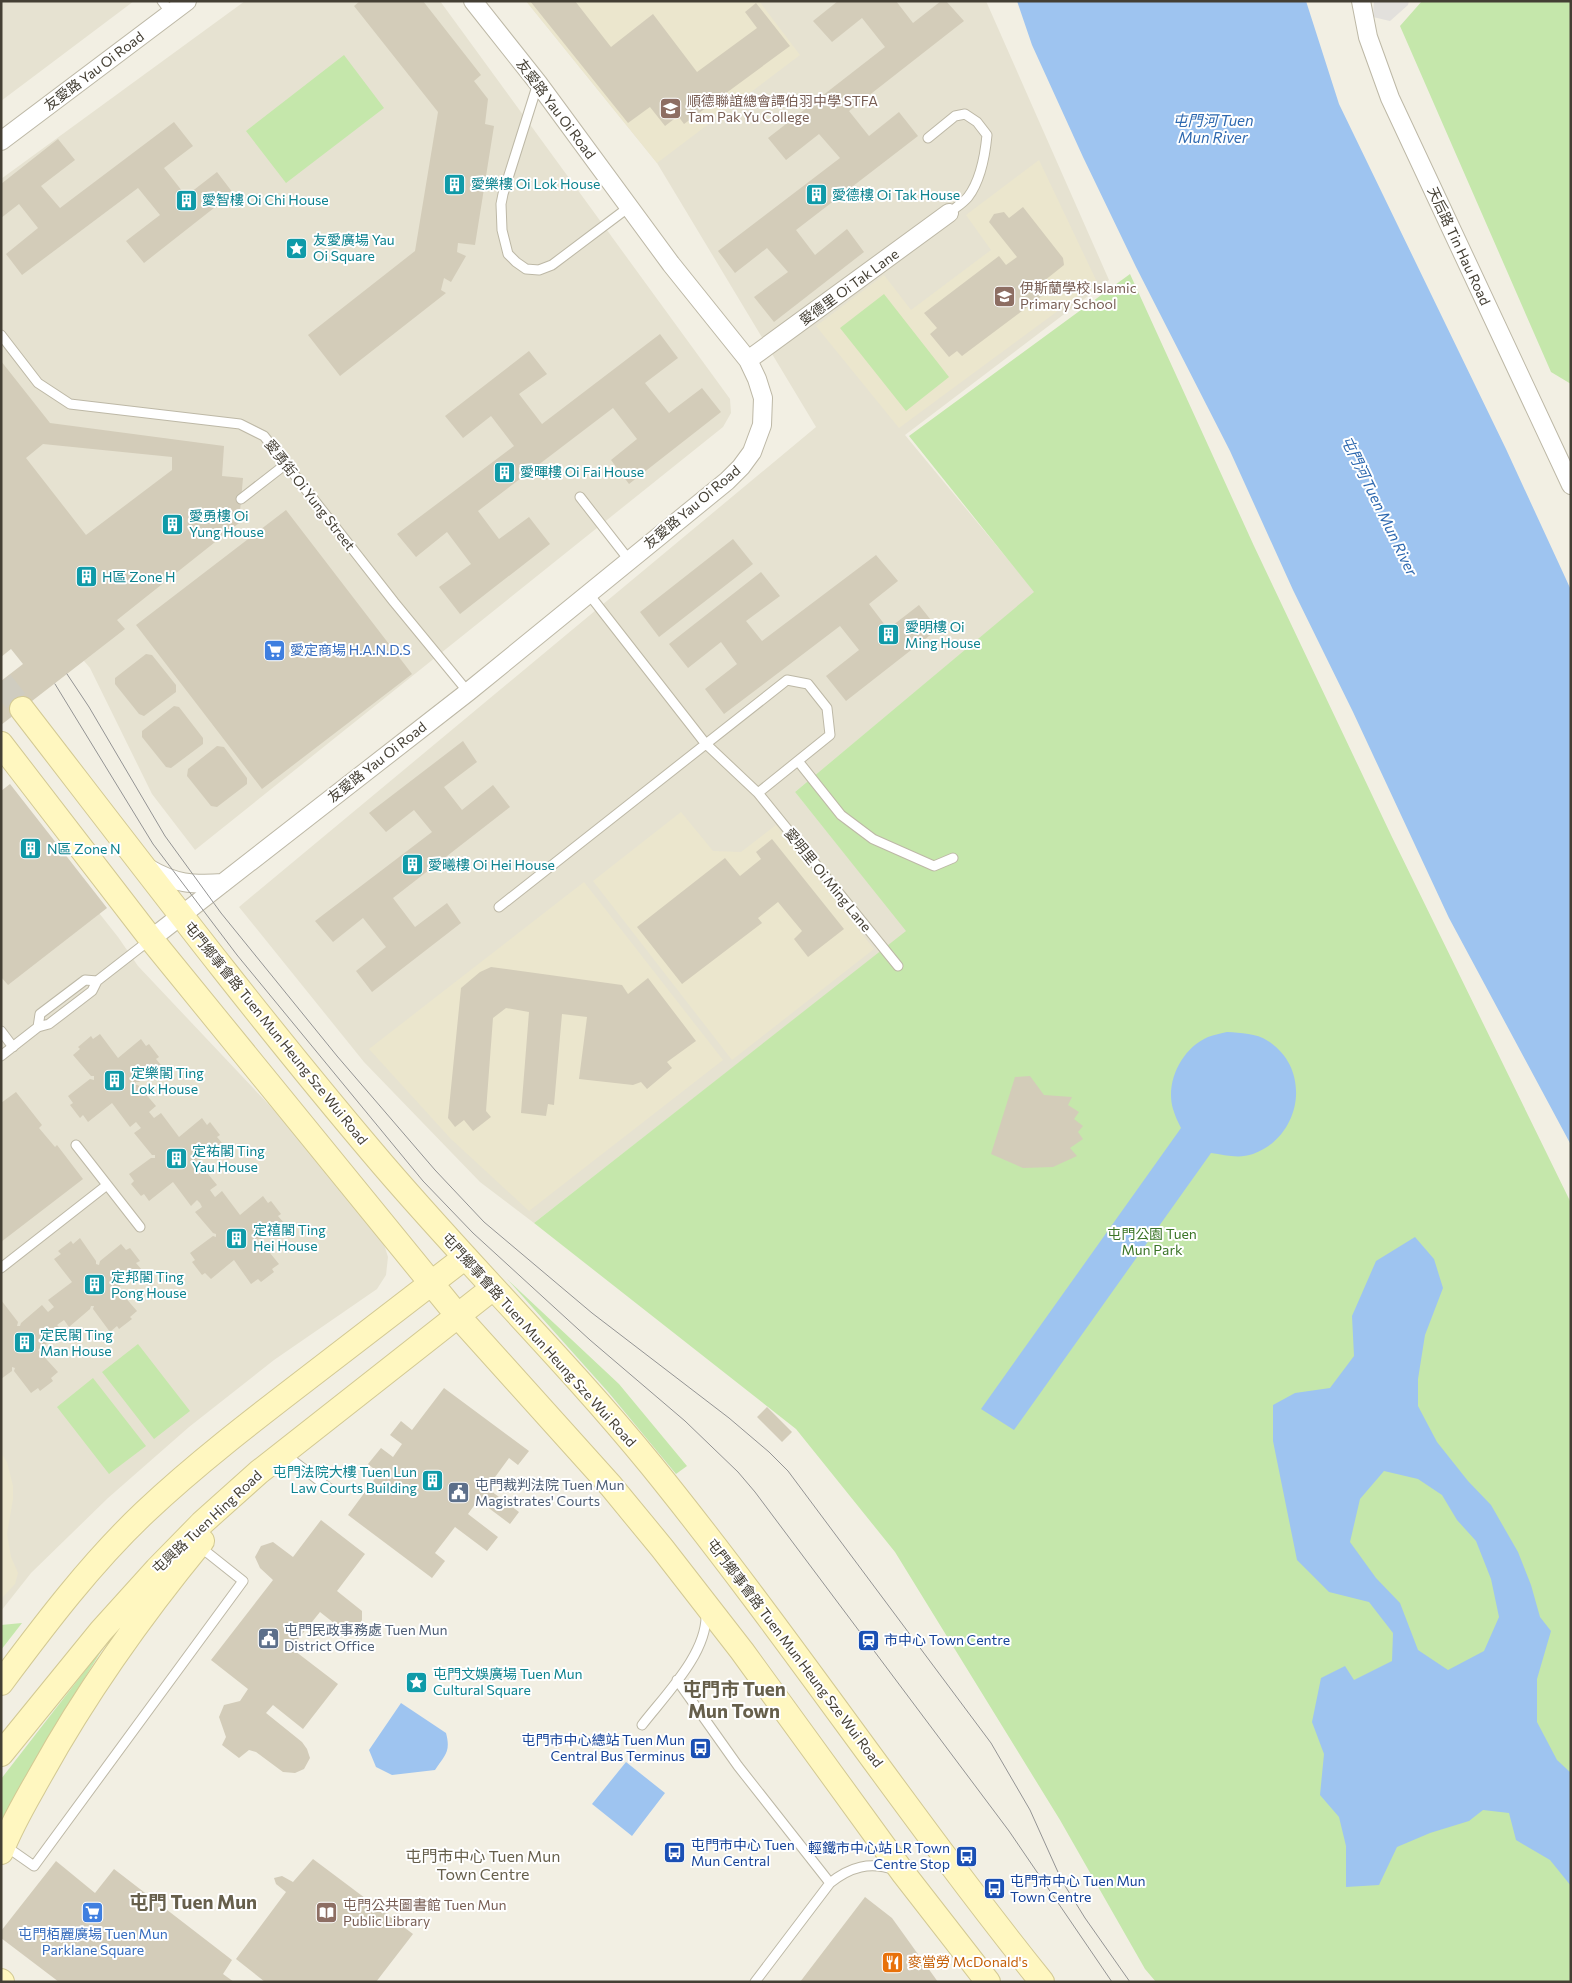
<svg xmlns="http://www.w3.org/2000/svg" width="1572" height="1983" viewBox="0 0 1572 1983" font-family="Commissioner,'Noto Sans TC',sans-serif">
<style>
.residential{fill:#e6e2d1}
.education{fill:#ebe6cd}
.green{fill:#c5e7ab}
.parking{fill:#e2e0dc}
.water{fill:#9ec4f0;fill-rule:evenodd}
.building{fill:#d3ccb9;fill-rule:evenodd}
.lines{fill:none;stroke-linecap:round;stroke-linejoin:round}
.secondary-tunnel{stroke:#cfccc0;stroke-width:24;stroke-dasharray:24 12;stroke-linecap:butt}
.lane-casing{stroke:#bdb8a6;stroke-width:11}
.street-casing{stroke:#bdb8a6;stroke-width:20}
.secondary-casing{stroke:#d3c993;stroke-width:26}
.lane{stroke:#fff;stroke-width:9}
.street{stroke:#fff;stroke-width:18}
.secondary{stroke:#fff7c0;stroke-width:24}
.tram{stroke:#949494;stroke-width:1}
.labels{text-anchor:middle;stroke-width:4;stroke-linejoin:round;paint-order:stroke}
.street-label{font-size:14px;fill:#443f34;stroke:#fff}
.education-label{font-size:14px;fill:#785e54;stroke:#fff;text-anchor:start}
.culture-label{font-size:14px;fill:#0d838f;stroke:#fff;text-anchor:start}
.shop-label{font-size:14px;fill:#366cbe;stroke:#fff;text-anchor:start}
.park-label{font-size:14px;fill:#3b7527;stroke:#fff}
.service-label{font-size:14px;fill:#4e5e75;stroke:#fff;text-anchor:start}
.transit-label{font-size:14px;fill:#164399;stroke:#fff;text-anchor:start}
.food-label{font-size:14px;fill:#c56008;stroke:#fff;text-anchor:start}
.water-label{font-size:15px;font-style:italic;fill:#2d68af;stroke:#fff}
.quarter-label{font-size:16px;fill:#665f4b;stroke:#fff}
.district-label{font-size:19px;font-weight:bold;fill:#665f4b;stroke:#fff}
</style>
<rect width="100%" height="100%" fill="#f2efe3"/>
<path class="residential" d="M1,1H134L1,101Z
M245,1H440L730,399L731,413L723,427L195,850L152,794L90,668L1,563V179Z
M526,1H986L1109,280L905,435L1035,592L795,792L907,931L534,1223L480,1182L364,1062L239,907L816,427L657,163Z
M1,789L118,937L138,966L288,1125L383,1241L388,1257L386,1275L377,1289L274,1360L189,1427L108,1498L31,1573L1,1611Z"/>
<path class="education" d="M526,1H759L800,55L657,163Z
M1039,160L1097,282L899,428L816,326L884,275L911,310L991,250L966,215Z
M681,812L713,851L741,852L776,825L874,949L732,1060L593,881Z
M584,882L723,1060L529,1211L451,1139L369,1049Z
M1,1453L7,1462L13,1486V1499L7,1534L11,1557L18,1573L15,1584L1,1599Z"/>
<path class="green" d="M1422,1H1571V384L1551,372L1400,26Z
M344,55L384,108L286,183L246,131Z
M1130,274L1254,546L1391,835L1571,1203V1982H1156L1145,1969L1060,1820L895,1552L796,1429L534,1223L906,931L795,792L1034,592L909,436Z
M884,294L949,377L906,411L840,328Z
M507,1279L619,1384L687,1466L676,1474L609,1393Z
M138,1344L190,1411L154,1439L102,1372Z
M93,1378L146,1446L109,1474L57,1407Z
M22,1623L1,1650V1625Z
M105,1645L58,1721L1,1826V1779Z"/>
<path class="parking" d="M1374,1H1409L1408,5L1390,21L1373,17Z"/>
<path class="water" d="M1017,1H1306L1339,104L1506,449L1571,590V1145L1449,918L1353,712L1293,590L1230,451L1136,267L1083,157L1032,45Z
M1227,1032C1241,1033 1256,1033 1268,1041C1313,1070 1301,1137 1253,1154C1239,1159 1225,1155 1211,1153L1014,1430L981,1409L1181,1128C1178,1122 1175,1116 1173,1109C1165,1082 1182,1048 1208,1037C1214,1035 1221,1033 1227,1032Z
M1415,1237L1434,1259L1443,1288L1425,1335L1418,1379V1406L1437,1442L1468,1481L1491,1505L1518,1552L1531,1585L1540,1617L1551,1631L1537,1679V1722L1557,1760L1571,1773V1886L1550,1860L1516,1840L1509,1813L1483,1810L1469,1821L1430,1833L1397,1847L1379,1885L1346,1887V1846L1339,1817L1320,1795L1324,1754L1312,1722L1321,1678L1345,1666L1354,1680L1392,1661L1393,1633L1369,1602L1329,1592L1297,1560L1273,1441V1405L1295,1393L1330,1388L1354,1356L1352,1316L1376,1261ZM1384,1471L1418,1479L1442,1495L1457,1520L1476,1541L1491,1579L1499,1617L1484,1651L1448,1670L1418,1650L1400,1603L1376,1578L1350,1542L1360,1499Z
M401,1703L446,1733C451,1752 445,1755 435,1770L392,1775L376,1767L369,1750Z
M626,1762L665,1793L632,1836L592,1804Z"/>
<path class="building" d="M360,1H423L481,75L474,81L488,99L485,124L494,126L475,245L458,243L457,252L466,256L451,282L444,278L441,290L446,293L340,376L308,335L415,251L438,112L354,6Z
M530,1H575L611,47L653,14L697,72L757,28L745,12L756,3L790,46L684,124L678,116L665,126L650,107L628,123Z
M838,1H896L913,23L941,1H946L964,21L849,111L869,136L899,112L918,136L796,230L815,255L847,229L864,252L774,322L754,297L788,272L767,248L735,273L718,251L840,158L819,134L786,160L768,138L885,47L862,18L832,42L813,21Z
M174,122L193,146L164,168L186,196L217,172L233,193L144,263L126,241L160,215L138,188L22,275L6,254L38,228L19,204L1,218V184L58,139L75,160L41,186L60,208Z
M1023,207L1063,258L1064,265L1044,281L1041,279L1035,285L1042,296L962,356L957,351L949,357L930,334L937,328L924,313L999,256L1006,265L1017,257L989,222L994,214L1004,212L1009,218Z
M660,334L678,358L645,383L669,413L702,388L721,412L629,484L611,460L637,439L613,408L478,511L499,539L529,517L550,544L460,614L439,587L471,564L447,532L416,557L397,534L514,446L491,416L463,438L445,416L529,351L547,374L519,394L542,424Z
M1,361L50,423L224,446L222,476L243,478L239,523L117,620L125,629L1,725V681L23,664L11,649L1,657ZM43,444L172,457V470L86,535L26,458Z
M286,510L412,674L262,789L136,625Z
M733,539L753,564L659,637L640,612Z
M876,555L898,581L869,604L888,629L919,605L938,629L846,701L826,676L859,650L840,626L724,714L705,689L737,664L721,642L688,668L669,644L761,572L780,596L746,621L762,641Z
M146,654L152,655L176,685V692L144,716L139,714L115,684V678Z
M174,706L179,707L203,738V744L171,768L166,767L142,737V731Z
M463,741L477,762L444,787L462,810L493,785L510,807L393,898L415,927L447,903L461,923L372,992L356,971L386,947L363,918L333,942L315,921L432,832L414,810L386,832L369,813Z
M217,746L224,747L247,778V784L217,807L211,806L187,776L188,769Z
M10,784L107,908L8,985L1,977V791Z
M772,839L844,929L808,957L794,939L802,931L778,902L758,918L762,923L682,984L637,927L725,858L740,876L761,859L756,852Z
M491,967L622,985L628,994L648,978L696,1041L667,1062L672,1068L647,1089L641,1082L633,1085L579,1079L587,1017L562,1014L554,1105L548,1104L546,1116L521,1113L529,1012L506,1008L493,1018L486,1111L491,1117L473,1131L464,1120L455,1127L448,1118L461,988L480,972Z
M100,1034L118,1058L141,1039L146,1046L149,1044L159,1057L156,1059L161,1065L139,1082H136L135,1085H138L156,1106L149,1112L154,1118L161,1113L179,1137L202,1118L207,1125L210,1122L220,1135L217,1137L223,1144L200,1160H197L196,1163L200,1164L217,1185L210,1190L215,1197L222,1191L240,1215L263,1196L268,1203L271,1201L281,1214L278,1216L284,1223L261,1239H258L257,1242H261L279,1264L272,1269L274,1272L261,1282L258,1279L251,1284L234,1260L211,1279L205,1273L202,1275L192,1262L195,1260L190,1253L213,1236L216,1237V1234L213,1233L195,1212L202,1207L200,1203L197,1200L191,1206L173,1182L149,1201L144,1194L141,1196L131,1184L134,1181L129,1174L151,1158H155V1155H152L134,1133L141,1128L136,1122L130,1127L112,1103L88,1122L83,1115L80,1118L70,1105L73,1103L68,1096L90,1079L94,1080V1076H91L73,1055L80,1049L78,1047L91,1036L93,1039Z
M1030,1076L1044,1095L1072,1097L1068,1105L1079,1112L1074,1119L1083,1126L1078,1132L1083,1139L1070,1148L1077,1156L1053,1167L1023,1168L991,1154L1015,1077Z
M16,1092L42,1125L39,1128L55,1147L57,1145L83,1179L1,1242V1103Z
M80,1238L96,1261V1264L99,1265L100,1261L121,1244L126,1250L130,1248L140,1261L136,1263L142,1270L117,1288L137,1311L130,1317L132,1319L119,1329L117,1326L110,1332L93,1309L94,1306H91L90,1309L69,1327L64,1320L57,1325L63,1331L38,1350L58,1372L51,1378L53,1381L40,1391L38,1388L31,1393L14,1371L15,1368L12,1367V1371L1,1379V1300L18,1322L17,1326H20L21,1323L42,1305L48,1312L54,1307L48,1300L72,1282L54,1259L61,1254L58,1251L71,1241L73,1244Z
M444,1388L529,1451L518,1465L509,1458L487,1488L519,1512L510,1524L478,1500L468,1514L498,1537L487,1551L455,1527L435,1553L445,1561L432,1578L348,1515L379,1473L368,1464L381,1448L393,1457L402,1444L390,1435L401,1421L412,1430Z
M767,1407L792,1432L782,1442L757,1417Z
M321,1520L365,1554L337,1591L362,1611V1620L356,1629L344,1631L320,1612L291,1648L338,1684L303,1729L273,1705L266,1713L302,1742L307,1749L310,1758L304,1769L295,1773L283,1772L256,1752L249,1750L239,1758L222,1745L226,1737L219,1717L224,1705L240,1701L248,1689L211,1660L273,1580L260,1568L255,1557L261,1546L273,1542L293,1557Z
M313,1859L413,1934L376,1982H265L236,1959L286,1892L276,1884L274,1878L282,1876L293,1882Z
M56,1861L95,1893L114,1869L232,1960L223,1974L234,1982H59L1,1938V1931Z
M865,1897L892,1918L938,1982H800Z"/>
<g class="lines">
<path class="secondary-tunnel" d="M1,682L22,709"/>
<defs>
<path id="lane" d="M162,1L171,13
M538,83L503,194L501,204L502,230L508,254L516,262L526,269L539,270L552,265L629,207
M928,138L955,116L965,114L977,122L987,135C985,156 981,180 968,197C963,203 955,208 949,213
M1,335L38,383L70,404L240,424L264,436L394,602L468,692
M580,497L629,560
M241,499L286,464
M588,593L705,743L758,793L898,966
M798,761L841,815L873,839L934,866L953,858
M499,907L787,680L808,684L827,708L830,735L758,793
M38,1027L40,1014L85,980L97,981
M1,1031L13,1047
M1,1056L38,1027L49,1024L92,991L97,981L151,939
M76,1145L140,1227
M1,1268L107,1185
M283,1453L330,1489
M677,1680L738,1766L830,1883
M642,1725C665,1695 708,1653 706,1613
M4,1845L34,1866L243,1581L199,1546
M755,1982L830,1883C850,1867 870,1861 895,1870"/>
<path id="street" d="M1361,1L1368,37L1390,98L1571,485
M1,141L187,1
M748,360L949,213
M148,868C175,884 192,885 223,883
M151,939L468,692L727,481L741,467L752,452L762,425L763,398L757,379L748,360L671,264L538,83L473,1"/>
<path id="secondary" d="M22,709C137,858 251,1009 373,1153C463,1260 563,1357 651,1465C787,1633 907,1814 1042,1982
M1,744L151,939L458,1316L611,1486L662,1548L742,1651L904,1874L988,1982
M1,1683C45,1624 91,1563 145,1512C196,1464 252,1421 308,1378C360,1338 412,1298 464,1258
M1,1754L101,1631L157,1569L202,1523L259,1472L493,1288
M1,1852C11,1825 27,1799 41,1774C87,1691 142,1614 202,1541
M1,1981L2,1982"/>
</defs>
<use href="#lane" class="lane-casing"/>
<use href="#street" class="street-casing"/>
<use href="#secondary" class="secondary-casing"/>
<use href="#lane" class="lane"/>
<use href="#street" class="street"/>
<use href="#secondary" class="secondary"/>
<path class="tram" d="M67,674L89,707L165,836L221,913L337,1056L435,1170L484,1222L592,1313L729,1418L769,1452L788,1471L991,1743L1030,1810L1062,1881L1085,1918L1130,1982
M55,684L153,844L237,955L423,1181L473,1233L590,1340L685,1421L738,1472L755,1492L1009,1831L1112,1982"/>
</g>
<defs>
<symbol id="school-square" viewBox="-11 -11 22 22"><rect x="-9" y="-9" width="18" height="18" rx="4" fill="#8d6e63" stroke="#fff"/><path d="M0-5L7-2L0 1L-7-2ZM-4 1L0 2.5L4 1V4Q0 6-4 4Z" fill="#fff"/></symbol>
<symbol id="building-square" viewBox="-11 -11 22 22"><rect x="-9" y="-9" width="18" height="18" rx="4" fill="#0f9aa8" stroke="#fff"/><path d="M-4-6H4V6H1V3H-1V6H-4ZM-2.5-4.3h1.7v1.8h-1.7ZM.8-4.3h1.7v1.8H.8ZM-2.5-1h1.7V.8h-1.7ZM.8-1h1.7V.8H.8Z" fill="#fff"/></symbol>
<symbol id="sight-square" viewBox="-11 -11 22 22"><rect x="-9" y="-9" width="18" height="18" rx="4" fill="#0f9aa8" stroke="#fff"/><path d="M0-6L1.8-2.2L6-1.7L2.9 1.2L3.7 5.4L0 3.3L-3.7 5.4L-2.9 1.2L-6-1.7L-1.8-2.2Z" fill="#fff"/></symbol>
<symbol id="supermarket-square" viewBox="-11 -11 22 22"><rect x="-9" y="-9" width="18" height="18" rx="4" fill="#3f7fe0" stroke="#fff"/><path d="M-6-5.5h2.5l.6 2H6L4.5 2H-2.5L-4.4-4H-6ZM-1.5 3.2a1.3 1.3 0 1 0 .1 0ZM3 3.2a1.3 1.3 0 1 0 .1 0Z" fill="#fff"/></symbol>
<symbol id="civic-square" viewBox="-11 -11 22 22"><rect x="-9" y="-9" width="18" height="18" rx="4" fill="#5c6f8a" stroke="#fff"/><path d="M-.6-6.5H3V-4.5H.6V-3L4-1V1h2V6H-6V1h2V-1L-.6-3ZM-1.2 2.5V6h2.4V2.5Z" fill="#fff"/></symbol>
<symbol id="station-square" viewBox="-11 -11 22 22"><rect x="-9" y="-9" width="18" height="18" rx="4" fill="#1a4fb4" stroke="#fff"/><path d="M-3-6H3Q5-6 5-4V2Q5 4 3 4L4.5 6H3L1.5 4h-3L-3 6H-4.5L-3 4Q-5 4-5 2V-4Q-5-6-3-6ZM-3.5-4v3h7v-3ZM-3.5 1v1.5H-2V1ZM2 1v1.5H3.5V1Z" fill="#fff"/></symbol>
<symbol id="bus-square" viewBox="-11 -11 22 22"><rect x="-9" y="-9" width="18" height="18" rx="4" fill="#1a4fb4" stroke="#fff"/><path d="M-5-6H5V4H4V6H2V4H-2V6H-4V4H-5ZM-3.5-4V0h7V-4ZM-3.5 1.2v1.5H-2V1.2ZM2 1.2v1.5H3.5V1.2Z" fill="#fff"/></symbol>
<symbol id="library-square" viewBox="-11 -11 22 22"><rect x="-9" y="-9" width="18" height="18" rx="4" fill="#8d6e63" stroke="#fff"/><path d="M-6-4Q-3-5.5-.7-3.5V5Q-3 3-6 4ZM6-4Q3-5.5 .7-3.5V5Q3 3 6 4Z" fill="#fff"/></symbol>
<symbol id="restaurant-square" viewBox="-11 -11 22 22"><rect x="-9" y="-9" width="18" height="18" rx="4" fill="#e8710a" stroke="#fff"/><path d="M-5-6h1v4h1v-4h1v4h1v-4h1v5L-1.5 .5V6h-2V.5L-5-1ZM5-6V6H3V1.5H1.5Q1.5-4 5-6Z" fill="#fff"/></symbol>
</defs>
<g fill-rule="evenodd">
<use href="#school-square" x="658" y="96" width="25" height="25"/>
<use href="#building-square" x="442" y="172" width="25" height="25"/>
<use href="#building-square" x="804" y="182" width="25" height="25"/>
<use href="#building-square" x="174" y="188" width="25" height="25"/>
<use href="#sight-square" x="284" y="236" width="25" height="25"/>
<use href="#school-square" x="992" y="284" width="25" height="25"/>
<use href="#building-square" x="492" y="460" width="25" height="25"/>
<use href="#building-square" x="160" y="512" width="25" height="25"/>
<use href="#building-square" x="74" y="564" width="25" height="25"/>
<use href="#building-square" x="876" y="622" width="25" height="25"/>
<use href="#supermarket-square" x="262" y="638" width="25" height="25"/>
<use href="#building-square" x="18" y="836" width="25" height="25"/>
<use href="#building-square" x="400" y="852" width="25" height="25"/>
<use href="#building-square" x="102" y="1068" width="25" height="25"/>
<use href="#building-square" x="164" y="1146" width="25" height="25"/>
<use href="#building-square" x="224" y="1226" width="25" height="25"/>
<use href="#building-square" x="82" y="1272" width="25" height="25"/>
<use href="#building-square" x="12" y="1330" width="25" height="25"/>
<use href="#building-square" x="420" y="1468" width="25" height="25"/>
<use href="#civic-square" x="446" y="1480" width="25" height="25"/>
<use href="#civic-square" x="256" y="1626" width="25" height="25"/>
<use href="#station-square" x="856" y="1628" width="25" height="25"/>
<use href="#sight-square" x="404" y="1670" width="25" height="25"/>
<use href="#bus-square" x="688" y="1736" width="25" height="25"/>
<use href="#bus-square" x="662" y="1840" width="25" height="25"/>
<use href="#bus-square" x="954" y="1844" width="25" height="25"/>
<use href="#bus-square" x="982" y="1876" width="25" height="25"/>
<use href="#supermarket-square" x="80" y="1900" width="25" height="25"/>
<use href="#library-square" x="314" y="1900" width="25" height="25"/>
<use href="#restaurant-square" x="880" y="1950" width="25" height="25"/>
</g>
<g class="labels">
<g class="street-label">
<text transform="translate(94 71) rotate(-37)" y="5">友愛路 Yau Oi Road</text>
<text transform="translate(556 109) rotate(53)" y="5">友愛路 Yau Oi Road</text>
<text transform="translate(1459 246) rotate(65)" y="5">天后路 Tin Hau Road</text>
<text transform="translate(849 287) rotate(-36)" y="5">愛德里 Oi Tak Lane</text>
<text transform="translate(310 495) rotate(52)" y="5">愛勇街 Oi Yung Street</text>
<text transform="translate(692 507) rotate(-40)" y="5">友愛路 Yau Oi Road</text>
<text transform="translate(377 762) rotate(-38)" y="5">友愛路 Yau Oi Road</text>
<text transform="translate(828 880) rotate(51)" y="5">愛明里 Oi Ming Lane</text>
<text transform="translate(276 1033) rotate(51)" y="5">屯門鄉事會路 Tuen Mun Heung Sze Wui Road</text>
<text transform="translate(539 1340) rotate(48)" y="5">屯門鄉事會路 Tuen Mun Heung Sze Wui Road</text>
<text transform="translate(207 1522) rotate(-43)" y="5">屯興路 Tuen Hing Road</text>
<text transform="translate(795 1653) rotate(53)" y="5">屯門鄉事會路 Tuen Mun Heung Sze Wui Road</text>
</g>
<g class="education-label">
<text x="687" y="106">順德聯誼總會譚伯羽中學 STFA<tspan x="687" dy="16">Tam Pak Yu College</tspan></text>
<text x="1020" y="293">伊斯蘭學校 Islamic<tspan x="1020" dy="16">Primary School</tspan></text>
<text x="343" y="1910">屯門公共圖書館 Tuen Mun<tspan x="343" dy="16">Public Library</tspan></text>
</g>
<g class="culture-label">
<text x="471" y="189">愛樂樓 Oi Lok House</text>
<text x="832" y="200">愛德樓 Oi Tak House</text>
<text x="202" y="205">愛智樓 Oi Chi House</text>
<text x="313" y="245">友愛廣場 Yau<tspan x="313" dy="16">Oi Square</tspan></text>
<text x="520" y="477">愛暉樓 Oi Fai House</text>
<text x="189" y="521">愛勇樓 Oi<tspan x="189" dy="16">Yung House</tspan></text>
<text x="102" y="582">H區 Zone H</text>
<text x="905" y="632">愛明樓 Oi<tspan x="905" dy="16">Ming House</tspan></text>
<text x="47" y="854">N區 Zone N</text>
<text x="428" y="870">愛曦樓 Oi Hei House</text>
<text x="131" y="1078">定樂閣 Ting<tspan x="131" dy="16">Lok House</tspan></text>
<text x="192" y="1156">定祐閣 Ting<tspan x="192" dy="16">Yau House</tspan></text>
<text x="253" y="1235">定禧閣 Ting<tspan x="253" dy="16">Hei House</tspan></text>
<text x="111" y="1282">定邦閣 Ting<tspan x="111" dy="16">Pong House</tspan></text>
<text x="40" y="1340">定民閣 Ting<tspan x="40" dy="16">Man House</tspan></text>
<text x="417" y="1477" text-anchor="end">屯門法院大樓 Tuen Lun<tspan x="417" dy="16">Law Courts Building</tspan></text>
<text x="433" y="1679">屯門文娛廣場 Tuen Mun<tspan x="433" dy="16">Cultural Square</tspan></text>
</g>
<g class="shop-label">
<text x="290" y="655">愛定商場 H.A.N.D.S</text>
<text x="93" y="1939" text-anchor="middle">屯門栢麗廣場 Tuen Mun<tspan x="93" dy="16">Parklane Square</tspan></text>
</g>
<g class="park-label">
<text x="1152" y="1239">屯門公園 Tuen<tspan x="1152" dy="16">Mun Park</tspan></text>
</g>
<g class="service-label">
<text x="475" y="1490">屯門裁判法院 Tuen Mun<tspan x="475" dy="16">Magistrates' Courts</tspan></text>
<text x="284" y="1635">屯門民政事務處 Tuen Mun<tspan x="284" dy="16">District Office</tspan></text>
</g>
<g class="transit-label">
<text x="884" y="1645">市中心 Town Centre</text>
<text x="685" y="1745" text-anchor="end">屯門市中心總站 Tuen Mun<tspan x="685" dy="16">Central Bus Terminus</tspan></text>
<text x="691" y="1850">屯門市中心 Tuen<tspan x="691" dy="16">Mun Central</tspan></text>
<text x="950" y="1853" text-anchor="end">輕鐵市中心站 LR Town<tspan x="950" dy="16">Centre Stop</tspan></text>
<text x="1010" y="1886">屯門市中心 Tuen Mun<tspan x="1010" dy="16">Town Centre</tspan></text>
</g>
<g class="food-label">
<text x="908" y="1967">麥當勞 McDonald's</text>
</g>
<g class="water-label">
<text x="1213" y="126">屯門河 Tuen<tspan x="1213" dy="17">Mun River</tspan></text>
<text transform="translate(1379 506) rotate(64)" y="5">屯門河 Tuen Mun River</text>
</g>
<g class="quarter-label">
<text x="483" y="1862">屯門市中心 Tuen Mun<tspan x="483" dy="18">Town Centre</tspan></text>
</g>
<g class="district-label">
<text x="734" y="1696">屯門市 Tuen<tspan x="734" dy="22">Mun Town</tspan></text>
<text x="193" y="1909">屯門 Tuen Mun</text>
</g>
</g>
<rect width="1572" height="1983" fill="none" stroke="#443f34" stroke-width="5"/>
</svg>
